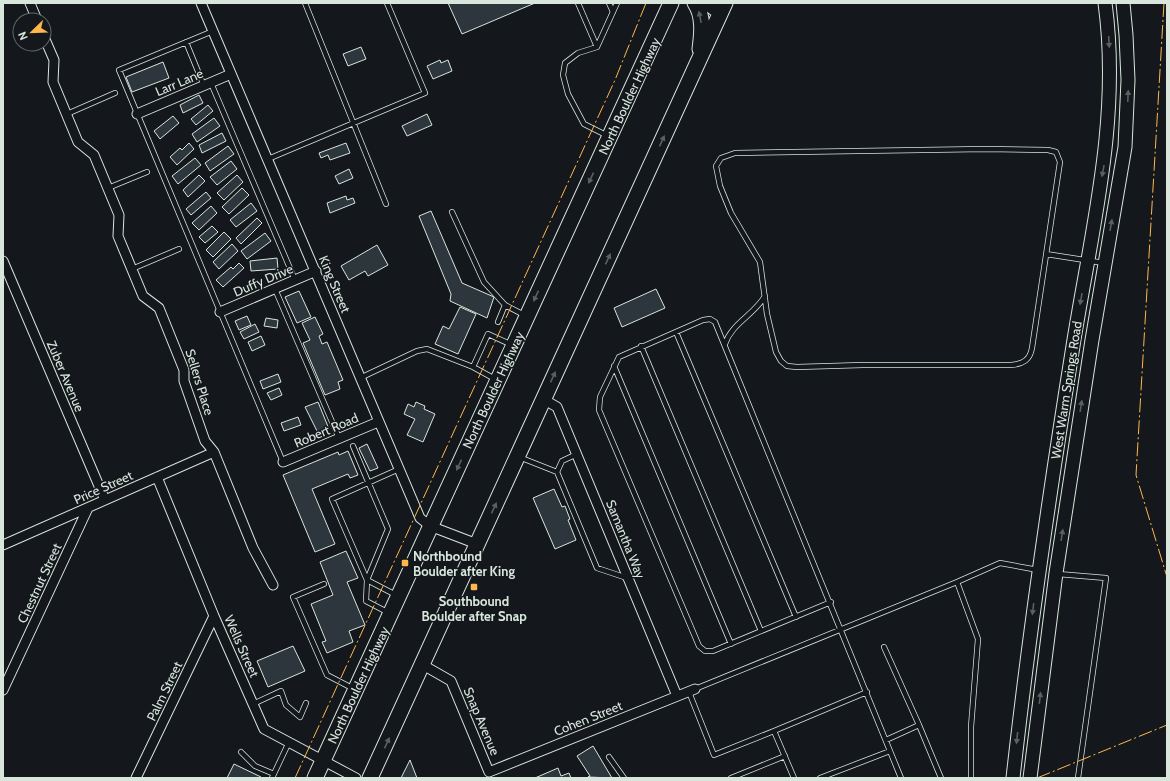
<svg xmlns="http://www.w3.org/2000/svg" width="1170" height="781" font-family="Cabin,sans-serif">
  <rect width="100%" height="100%" fill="#14181c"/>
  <!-- building -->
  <path fill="#2c363c" stroke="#d8e6dc" d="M 448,3 L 535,3 L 462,34 Z
    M 361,47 L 366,59 L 348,66 L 343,54 Z
    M 440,60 L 441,63 L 448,60 L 452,71 L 433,79 L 427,66 Z
    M 163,62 L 169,78 L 132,92 L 126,77 Z
    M 199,95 L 203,103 L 183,113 L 180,105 Z
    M 208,105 L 213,111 L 196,125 L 191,119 Z
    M 427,114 L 432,125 L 407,136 L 402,126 Z
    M 173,116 L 179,123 L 160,139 L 154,131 Z
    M 214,118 L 220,126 L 197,142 L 192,134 Z
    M 222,133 L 226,141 L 202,153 L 199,145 Z
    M 189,143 L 194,149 L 177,165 L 170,157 L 180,148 L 182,150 Z
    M 346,143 L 350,153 L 330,160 L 328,155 L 321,158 L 319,153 Z
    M 228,146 L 234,154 L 210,171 L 205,163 Z
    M 195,158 L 201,165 L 178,184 L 172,176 Z
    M 231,161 L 237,169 L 217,185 L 210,177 Z
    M 349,169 L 353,178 L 339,184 L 335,176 Z
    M 199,175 L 205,181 L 188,197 L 183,190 Z
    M 237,175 L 243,182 L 224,200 L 217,193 Z
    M 242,188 L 249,195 L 229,214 L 222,207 Z
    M 206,192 L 211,198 L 191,215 L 186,209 Z
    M 346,196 L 347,200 L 353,198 L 355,203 L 330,213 L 327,203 Z
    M 251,203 L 257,211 L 236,227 L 230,220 Z
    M 211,206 L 217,213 L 199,230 L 192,223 Z
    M 431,211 L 462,283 L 494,297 L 487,318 L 450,301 L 451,294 L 419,216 Z
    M 257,218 L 262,223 L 241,244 L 236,238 Z
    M 212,226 L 218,232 L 205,243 L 199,237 Z
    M 224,232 L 231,239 L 213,257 L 206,250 Z
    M 265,233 L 271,241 L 247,259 L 241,251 Z
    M 232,244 L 238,251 L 219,269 L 213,262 Z
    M 377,245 L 388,265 L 368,276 L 365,271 L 349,280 L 341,266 Z
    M 277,258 L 278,269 L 251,271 L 250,261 Z
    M 239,263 L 244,268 L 223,287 L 216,280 L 231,267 L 233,269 Z
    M 656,289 L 665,308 L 622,327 L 614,308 Z
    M 299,291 L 311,317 L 297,323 L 285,297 Z
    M 460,307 L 476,314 L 458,354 L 435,344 L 443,326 L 449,329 Z
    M 247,316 L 251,325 L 239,330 L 235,321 Z
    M 315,317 L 323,334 L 319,336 L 322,344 L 327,342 L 343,380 L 338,382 L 340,389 L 325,395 L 303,343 L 310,340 L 302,323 Z
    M 266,318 L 278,320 L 277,328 L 264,326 Z
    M 255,324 L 259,332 L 244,339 L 240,332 Z
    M 261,336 L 265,345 L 252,351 L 248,342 Z
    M 278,374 L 281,382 L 263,389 L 260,381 Z
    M 279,388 L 282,395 L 271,400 L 267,393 Z
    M 318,402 L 329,429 L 318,433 L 305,407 Z
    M 416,402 L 425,406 L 424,409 L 435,414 L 423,442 L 407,435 L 415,419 L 404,414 L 408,404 L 414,407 Z
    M 298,417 L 301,425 L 284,431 L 281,423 Z
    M 367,444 L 378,468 L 370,471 L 359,448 Z
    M 348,451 L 358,475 L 350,478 L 348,474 L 312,489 L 335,544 L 315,552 L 283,475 L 338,452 L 339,455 Z
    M 554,489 L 562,507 L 565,506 L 570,519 L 568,520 L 576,540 L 555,549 L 533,498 Z
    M 346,551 L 358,578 L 347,582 L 365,625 L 349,631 L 353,642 L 327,653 L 322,642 L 326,641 L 311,604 L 333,595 L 320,562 Z
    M 293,646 L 305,671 L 268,687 L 257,661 Z
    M 593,746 L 612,778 L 588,777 L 590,776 L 577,756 Z
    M 410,760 L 417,778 L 401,778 Z
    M 234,764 L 261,777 L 260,778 L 227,778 Z
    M 558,768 L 561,776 L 569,773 L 571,778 L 535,778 Z"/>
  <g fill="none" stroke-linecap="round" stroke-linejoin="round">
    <!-- service casing -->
    <g stroke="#d8e6dc" stroke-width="6">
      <path id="service" d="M 305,3 L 386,204
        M 578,3 L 597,47 L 617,3
        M 609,3 L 613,12
        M 213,31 L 119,70 L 283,462
        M 186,42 L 204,86
        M 597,47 L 578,53 L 565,63 L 563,75 L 568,94 L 584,124 L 608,136
        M 211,83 L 295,280
        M 67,114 L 115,93
        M 985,149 L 1048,150 L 1056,152 L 1060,162 L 1032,348 C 1030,360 1023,364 1011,365 L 863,365 L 797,367 L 787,366 L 781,361 L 776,352 L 767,314 L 760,262 L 731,213 L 720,186 L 716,166 L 721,158 L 735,153 Z
        M 268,159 L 425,93 L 387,3
        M 108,188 L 147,172
        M 452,212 L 484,282 L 505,305
        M 1046,254 L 1104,263
        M 132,269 L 179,249
        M 275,289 L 339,438
        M 498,322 L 505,305 L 526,316
        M 676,332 L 796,617
        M 725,344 C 732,323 754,315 765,296
        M 641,346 L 761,631
        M 614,366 L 731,644
        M 360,378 L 417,351 L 427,349 L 473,367
        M 495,379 L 473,367 L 488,334 L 512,345
        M 353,446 L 388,529 L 367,580 L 366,601 L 389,613
        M 519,457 L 557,472 L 597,568 L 627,578
        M 557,472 L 562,461 L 577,454
        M 1058,574 L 1106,578 L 1078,778
        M 324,584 L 293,597 L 327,675 L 354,689
        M 396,595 L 367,580 L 332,499 L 399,469
        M 831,602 L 713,651 L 705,651 L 699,646 L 599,410 L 600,397 L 619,357 L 703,320 L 710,319 L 715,322 L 901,778
        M 884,647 L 919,725 L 886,740
        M 695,689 L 957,582
        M 689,692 L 714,755 L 774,731
        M 253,704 L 281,691 L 286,705 L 300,717 L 306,703
        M 919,725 L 941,778
        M 241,752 L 255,766 L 274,774
        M 609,757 L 624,778
        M 272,778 L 289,742
        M 731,778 L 785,756
        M 794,778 L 774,731 L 867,692
        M 820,778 L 890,751
        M 971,778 L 971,727 L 978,639 L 957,582 L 1000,563 L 1038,570"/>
    </g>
    <!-- minor casing -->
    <g stroke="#d8e6dc" stroke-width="11">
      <path id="minor" d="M 30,3 L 37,20
        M 201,3 L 420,518 L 430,526 L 477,544
        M 44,37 L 54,60 L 53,82 L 78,142 L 94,155 L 119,215 L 118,236 L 143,296 L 159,308 L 184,370 L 184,381 L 205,441 L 214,452 L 253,548 L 273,585
        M 137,114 L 231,74
        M 3,261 L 105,500
        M 220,312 L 316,271
        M 543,399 L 557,407 L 677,696
        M 283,462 L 378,422
        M 157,477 L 214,616 L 264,729 L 356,778
        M 3,545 L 214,452
        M 423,665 L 451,681 L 489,772 L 695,689
        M 3,690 L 88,508
        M 136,778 L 214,616"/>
    </g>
    <!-- secondary casing -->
    <g stroke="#d8e6dc" stroke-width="15">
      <path id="secondary" d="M 1013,778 C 1029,633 1050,490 1073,346 C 1091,232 1121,119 1105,3
        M 1030,778 L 1056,573 L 1092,340 L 1125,147 L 1128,80 L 1126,35 L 1123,3"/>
    </g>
    <!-- primary casing -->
    <g stroke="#d8e6dc" stroke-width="17">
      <path id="primary" d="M 695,3 C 704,16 702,34 700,49
        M 708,3 L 720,12
        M 315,778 L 671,3
        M 370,778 L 725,3"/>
    </g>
    <!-- service -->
    <use href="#service" stroke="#14181c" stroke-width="4.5"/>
    <!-- minor -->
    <use href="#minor" stroke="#14181c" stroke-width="9"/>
    <!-- secondary -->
    <use href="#secondary" stroke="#14181c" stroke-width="13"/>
    <!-- primary -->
    <use href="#primary" stroke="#14181c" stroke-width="15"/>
    <!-- power -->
    <path stroke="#ffb74d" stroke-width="1" stroke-dasharray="14 3 2 3" stroke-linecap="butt" d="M 1164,3 L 1136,475 L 1167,577
      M 295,778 L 615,80 L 646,3
      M 1037,778 L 1167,725"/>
  </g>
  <!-- one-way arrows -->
  <defs><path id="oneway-solid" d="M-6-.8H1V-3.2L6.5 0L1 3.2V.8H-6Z"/></defs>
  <g fill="#59605f">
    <use href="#oneway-solid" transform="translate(700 17) rotate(-101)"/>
    <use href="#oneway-solid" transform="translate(1109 42) rotate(87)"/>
    <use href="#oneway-solid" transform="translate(1128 96) rotate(-88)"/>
    <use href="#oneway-solid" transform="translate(662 141) rotate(-65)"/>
    <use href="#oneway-solid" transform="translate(1103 171) rotate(100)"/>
    <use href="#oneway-solid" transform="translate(591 178) rotate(115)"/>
    <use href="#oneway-solid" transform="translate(1111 225) rotate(-80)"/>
    <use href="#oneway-solid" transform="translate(608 259) rotate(-65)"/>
    <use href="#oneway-solid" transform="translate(536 296) rotate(115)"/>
    <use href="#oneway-solid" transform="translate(1081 299) rotate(100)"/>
    <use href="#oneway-solid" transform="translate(553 377) rotate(-65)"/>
    <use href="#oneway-solid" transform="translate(1081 406) rotate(-81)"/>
    <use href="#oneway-solid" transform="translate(459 465) rotate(115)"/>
    <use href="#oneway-solid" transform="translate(494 508) rotate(-65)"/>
    <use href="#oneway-solid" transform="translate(1062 535) rotate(-81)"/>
    <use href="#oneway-solid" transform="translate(1033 609) rotate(97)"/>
    <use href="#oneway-solid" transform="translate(1040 698) rotate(-83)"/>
    <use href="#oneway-solid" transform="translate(1017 738) rotate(96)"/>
    <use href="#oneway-solid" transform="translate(387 743) rotate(-65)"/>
  </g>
  <!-- markers -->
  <g fill="#ffb74d" stroke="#14181c" stroke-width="1.5">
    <rect x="401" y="559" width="8" height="8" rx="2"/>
    <rect x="470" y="583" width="8" height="8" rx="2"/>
  </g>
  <g text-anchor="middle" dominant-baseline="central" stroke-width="3" stroke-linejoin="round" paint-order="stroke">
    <!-- street labels -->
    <g font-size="13" fill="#d8e6dc" stroke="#14181c">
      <text transform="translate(179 82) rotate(-23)">Larr Lane</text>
      <text transform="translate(629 96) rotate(-65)">North Boulder Highway</text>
      <text transform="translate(263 280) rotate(-23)">Duffy Drive</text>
      <text transform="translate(335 284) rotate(67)">King Street</text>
      <text transform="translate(66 376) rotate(67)">Zuber Avenue</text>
      <text transform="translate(200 382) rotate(73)">Sellers Place</text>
      <text transform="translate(493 390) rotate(-65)">North Boulder Highway</text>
      <text transform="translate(1066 390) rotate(-81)">West Warm Springs Road</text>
      <text transform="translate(326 430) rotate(-23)">Robert Road</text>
      <text transform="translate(103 487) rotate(-24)">Price Street</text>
      <text transform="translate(626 539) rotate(68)">Samantha Way</text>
      <text transform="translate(39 583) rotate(-65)">Chestnut Street</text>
      <text transform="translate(242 646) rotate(66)">Wells Street</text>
      <text transform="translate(358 685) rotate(-65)">North Boulder Highway</text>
      <text transform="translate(164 691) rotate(-64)">Palm Street</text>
      <text transform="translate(588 718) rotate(-22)">Cohen Street</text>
      <text transform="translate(482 721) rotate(67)">Snap Avenue</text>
    </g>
    <!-- poi labels -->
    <g font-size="13" font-weight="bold" fill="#d8e6dc" stroke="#14181c" text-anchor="start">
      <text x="413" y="556">Northbound<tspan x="413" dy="15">Boulder after King</tspan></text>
      <text x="474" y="601" text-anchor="middle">Southbound<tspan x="474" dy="15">Boulder after Snap</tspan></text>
    </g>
  </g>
  <!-- border -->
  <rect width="1170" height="781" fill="none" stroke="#d8e6dc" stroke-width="8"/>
  <!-- north arrow -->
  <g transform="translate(32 32) rotate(247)"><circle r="19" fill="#14181c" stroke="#626a69"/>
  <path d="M0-3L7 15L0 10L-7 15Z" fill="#ffb74d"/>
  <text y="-6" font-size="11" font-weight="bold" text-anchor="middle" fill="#d8e6dc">N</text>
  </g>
</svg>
